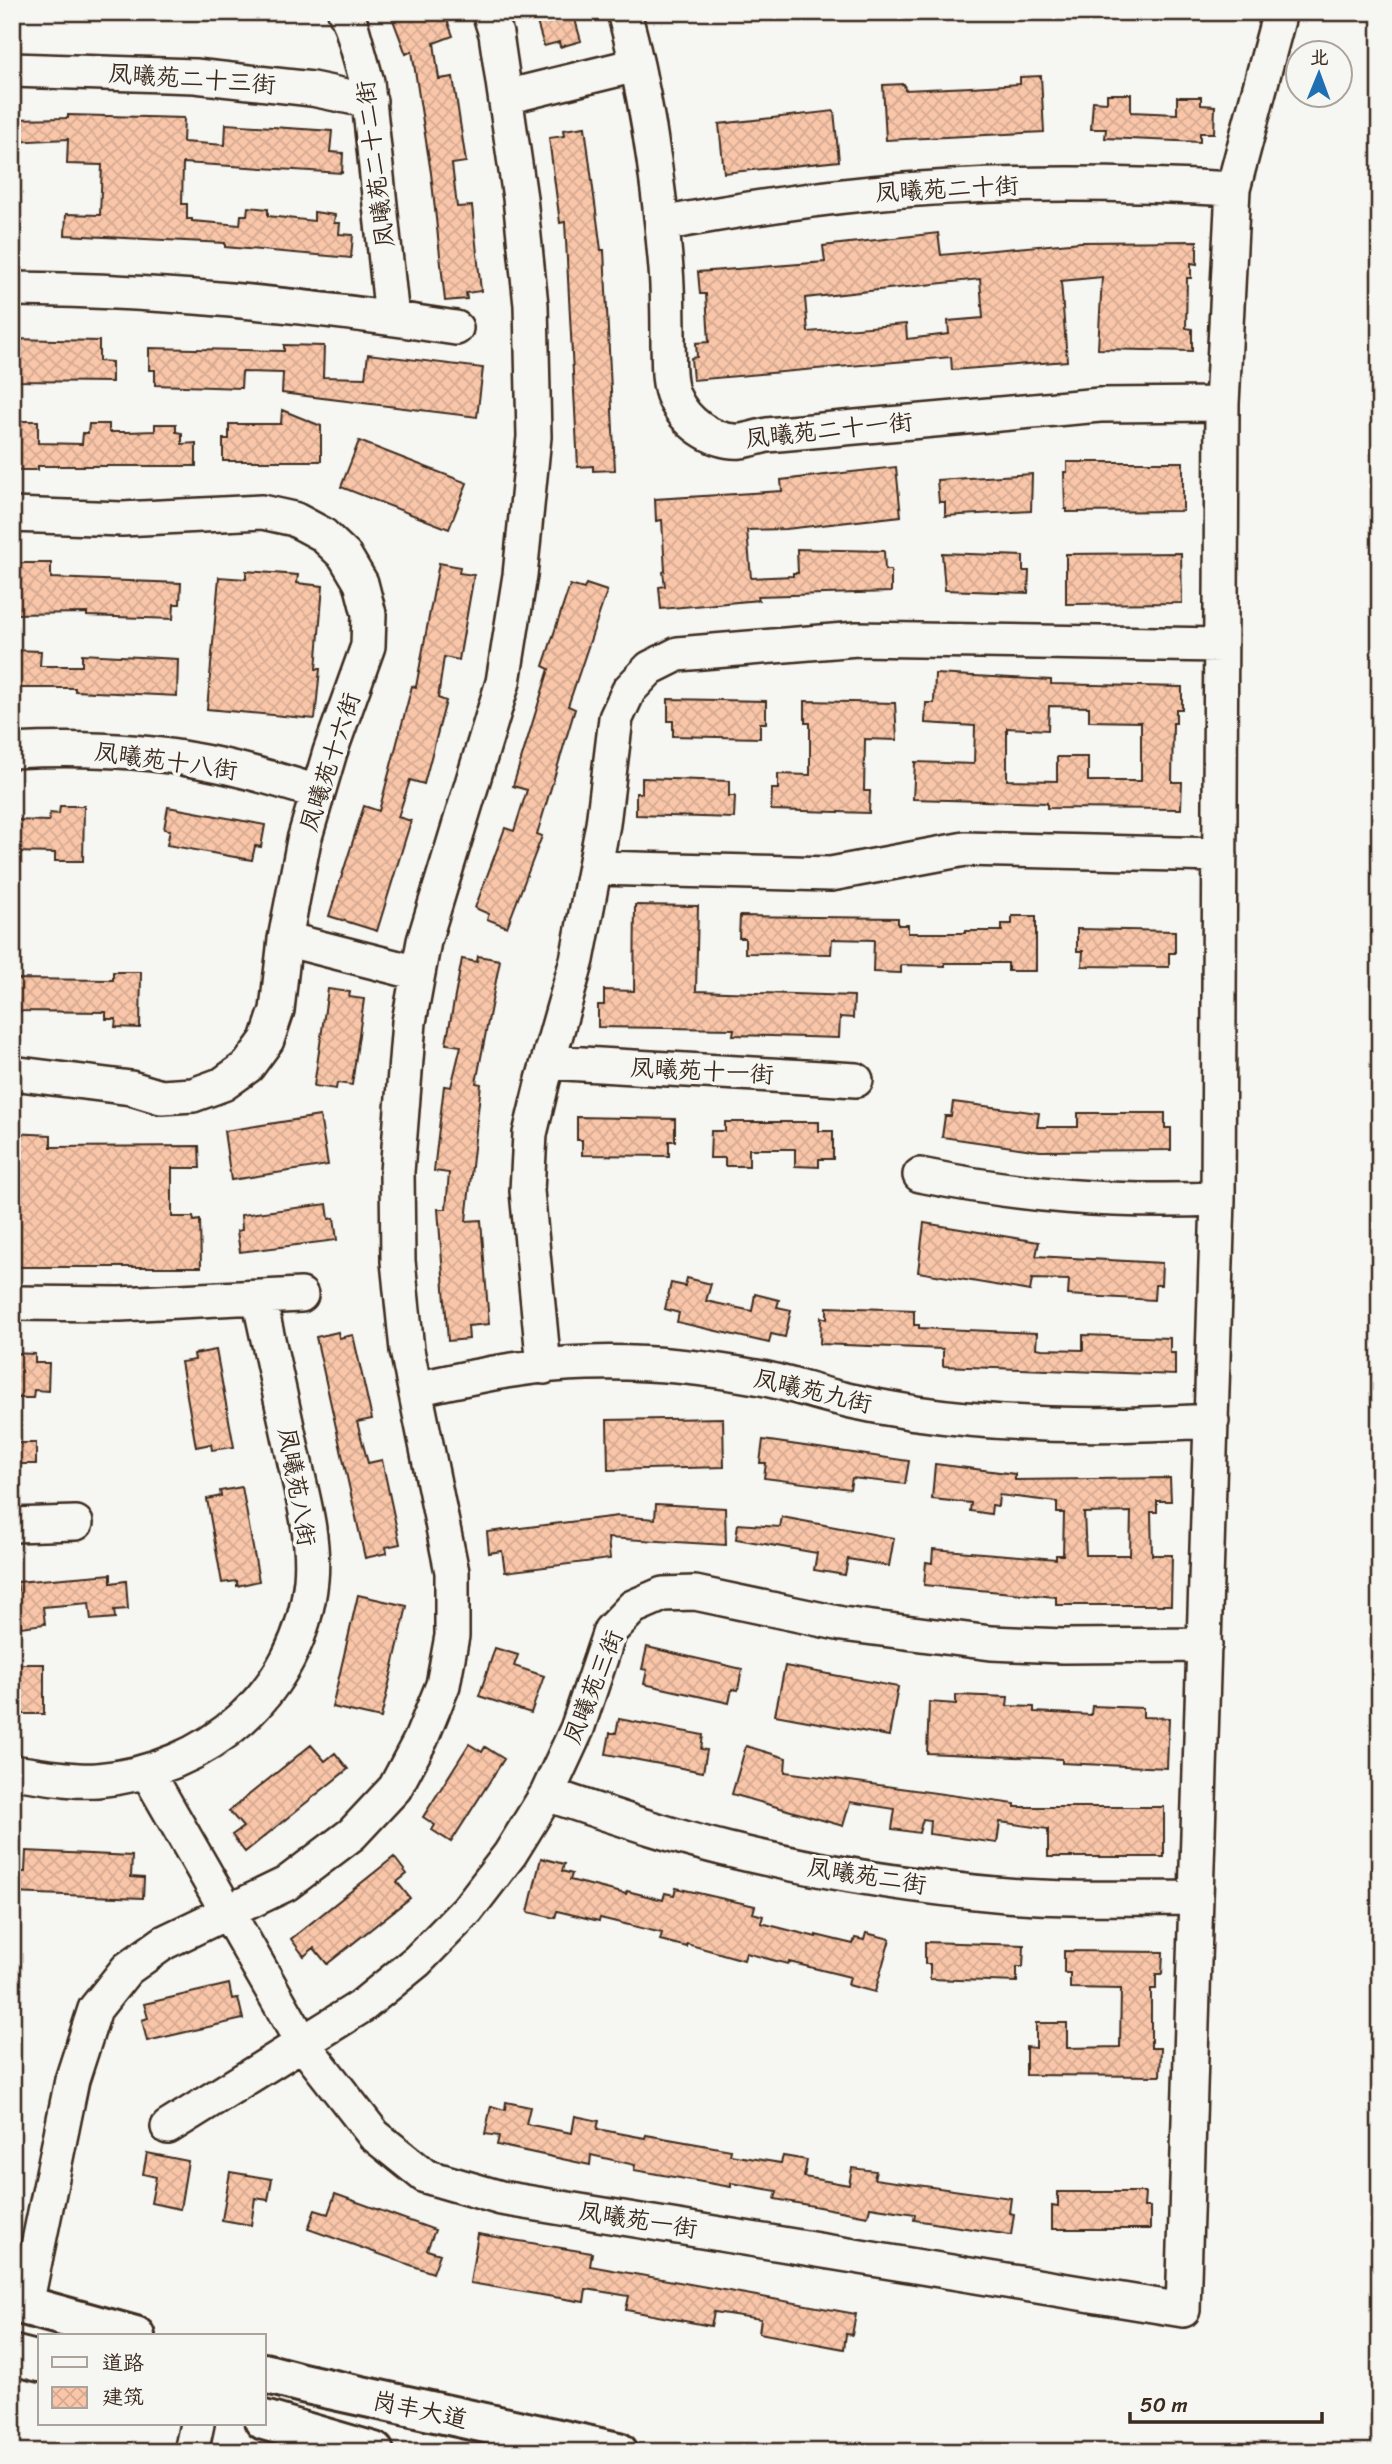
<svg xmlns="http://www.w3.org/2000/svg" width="1392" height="2464" font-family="Sriracha,'LXGW WenKai TC',sans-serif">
  <defs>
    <pattern id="building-cross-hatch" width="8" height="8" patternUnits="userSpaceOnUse" patternTransform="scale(1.75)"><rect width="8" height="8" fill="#f9c6a9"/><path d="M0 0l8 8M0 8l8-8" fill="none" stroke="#d6aa91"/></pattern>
  </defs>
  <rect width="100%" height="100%" fill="#f6f6f2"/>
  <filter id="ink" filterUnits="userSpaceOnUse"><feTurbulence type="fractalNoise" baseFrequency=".0143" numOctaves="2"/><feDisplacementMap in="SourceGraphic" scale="14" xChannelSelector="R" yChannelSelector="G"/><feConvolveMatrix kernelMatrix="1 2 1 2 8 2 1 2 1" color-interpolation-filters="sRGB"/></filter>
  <g filter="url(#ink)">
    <!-- building -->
    <path fill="url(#building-cross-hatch)" stroke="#3b2a1e" stroke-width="2" fill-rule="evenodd" d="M 390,12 L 444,12 L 453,36 L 434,43 L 439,79 L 453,77 L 458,109 L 466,162 L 452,164 L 457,207 L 472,206 L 481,291 L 466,293 L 467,299 L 445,301 L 431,173 L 412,51 L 406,54 Z
      M 534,12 L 573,12 L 581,41 L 560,47 L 559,42 L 544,46 Z
      M 1041,76 L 1044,132 L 886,140 L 883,85 L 904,84 L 905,90 L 971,87 L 1020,84 L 1020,77 Z
      M 1107,94 L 1131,94 L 1131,112 L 1177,114 L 1177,97 L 1201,97 L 1201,105 L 1215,106 L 1214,133 L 1200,133 L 1200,142 L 1105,138 L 1106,129 L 1091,129 L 1093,101 L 1107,102 Z
      M 834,111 L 839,161 L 724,173 L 719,124 Z
      M 68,115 L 184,118 L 183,142 L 225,145 L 226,124 L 332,131 L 330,152 L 343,153 L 342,173 L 183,163 L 182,204 L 187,204 L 187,219 L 192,219 L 192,221 L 240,225 L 241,215 L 247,215 L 248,207 L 268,209 L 268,216 L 314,221 L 314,212 L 335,215 L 334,223 L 340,223 L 339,234 L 353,235 L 351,258 L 225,247 L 225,243 L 65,235 L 66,214 L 100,215 L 102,165 L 67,164 L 68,139 L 12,142 L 12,119 L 68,118 Z
      M 585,127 L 601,250 L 604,250 L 615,470 L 593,471 L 593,466 L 578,467 L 565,222 L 560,223 L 549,138 L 564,136 L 563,130 Z
      M 938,233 L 941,255 L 1081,242 L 1197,241 L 1197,264 L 1191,263 L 1191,278 L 1187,278 L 1186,328 L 1192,329 L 1192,351 L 1098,349 L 1102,277 L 1061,281 L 1067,361 L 952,370 L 951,357 L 693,380 L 691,358 L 697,357 L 696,343 L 709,342 L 706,294 L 700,294 L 698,272 L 825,262 L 823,246 ZM 980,279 L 983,318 L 948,321 L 949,334 L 907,339 L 906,324 L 808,332 L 805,298 Z
      M 12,339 L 99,341 L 99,361 L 112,362 L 112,382 L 12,381 Z
      M 284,345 L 324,346 L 323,377 L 365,378 L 368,354 L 483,368 L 477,417 L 282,393 L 283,373 L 242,372 L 241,388 L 155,385 L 155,370 L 149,370 L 149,348 L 284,351 Z
      M 282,410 L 321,426 L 321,461 L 223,461 L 223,439 L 229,439 L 229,424 L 281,424 Z
      M 12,421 L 38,421 L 38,443 L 82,444 L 83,433 L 88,433 L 89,424 L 109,424 L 109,432 L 128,432 L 155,431 L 155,424 L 176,424 L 176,432 L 182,433 L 182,444 L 196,443 L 196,466 L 38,466 L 38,470 L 12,470 Z
      M 359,441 L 467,483 L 449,529 L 341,487 Z
      M 1067,462 L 1183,462 L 1183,511 L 1067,512 L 1067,509 L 1065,509 L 1064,472 L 1067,472 Z
      M 896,467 L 901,516 L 786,529 L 747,530 L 751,578 L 793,576 L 793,573 L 798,573 L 797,549 L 884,551 L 885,570 L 891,570 L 891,592 L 758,596 L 759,600 L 661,609 L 659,587 L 665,586 L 663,572 L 665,571 L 662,520 L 656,521 L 655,499 L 782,491 L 781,480 Z
      M 1032,474 L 1031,511 L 945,516 L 945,502 L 939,502 L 937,480 Z
      M 942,553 L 1023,556 L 1023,571 L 1029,571 L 1028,593 L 945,590 Z
      M 1181,553 L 1182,603 L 1066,604 L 1066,554 Z
      M 12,563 L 51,563 L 51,578 L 181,583 L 180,604 L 174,604 L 173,619 L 87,616 L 87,613 L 12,614 Z
      M 439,563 L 460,567 L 459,573 L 474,575 L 459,660 L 444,657 L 438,698 L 446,701 L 424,784 L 410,780 L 398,817 L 411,821 L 377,931 L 329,916 L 364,806 L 379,811 L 412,686 L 416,687 Z
      M 246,571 L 298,575 L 297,583 L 323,586 L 316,669 L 320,669 L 315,719 L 207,709 L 219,577 L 246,579 Z
      M 586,584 L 607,591 L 568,706 L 575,709 L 537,834 L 542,836 L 507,927 L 487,919 L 489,914 L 475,908 L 505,828 L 514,831 L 527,790 L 513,786 L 549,669 L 543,666 L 570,585 L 584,589 Z
      M 12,650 L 41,651 L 40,666 L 82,666 L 82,654 L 178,659 L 177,696 L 75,691 L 75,688 L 12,688 Z
      M 935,674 L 1051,680 L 1051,684 L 1182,687 L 1182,709 L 1176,709 L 1176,723 L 1173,723 L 1172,782 L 1182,782 L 1181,809 L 1047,808 L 1047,803 L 913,799 L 915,762 L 974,764 L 975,726 L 925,723 L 926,703 L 934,703 ZM 1049,706 L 1089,707 L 1089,721 L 1141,722 L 1141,781 L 1088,781 L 1088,757 L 1057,757 L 1057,781 L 1007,780 L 1007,728 L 1048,730 Z
      M 668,699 L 766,701 L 766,723 L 760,723 L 760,738 L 673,736 L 673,721 L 668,721 Z
      M 805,701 L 895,703 L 897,740 L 865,739 L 864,791 L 870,791 L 869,813 L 771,810 L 772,789 L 778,789 L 778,774 L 810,775 L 810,723 L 805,723 Z
      M 642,778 L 729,781 L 729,796 L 735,796 L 734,818 L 636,815 L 636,793 L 642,793 Z
      M 60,806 L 84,806 L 83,861 L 55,861 L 55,853 L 12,852 L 12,820 L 49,821 L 50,813 L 59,814 Z
      M 168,807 L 265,825 L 261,847 L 255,846 L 252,860 L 167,845 L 170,830 L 164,829 Z
      M 635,905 L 698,906 L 696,991 L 854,996 L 853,1018 L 840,1017 L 839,1038 L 733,1035 L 734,1029 L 598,1027 L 598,1005 L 604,1005 L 604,990 L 634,991 Z
      M 740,916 L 898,918 L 898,925 L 908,925 L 908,933 L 965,933 L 965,931 L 1002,931 L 1002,924 L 1012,924 L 1012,916 L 1036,916 L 1036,971 L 1008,971 L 1008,963 L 945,963 L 945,966 L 901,965 L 901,973 L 873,972 L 874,940 L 832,939 L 831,954 L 745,953 L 745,938 L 739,938 Z
      M 1077,929 L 1175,931 L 1175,953 L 1169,953 L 1169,967 L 1082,966 L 1083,951 L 1077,951 Z
      M 478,956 L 500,960 L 476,1083 L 481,1084 L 466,1221 L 481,1220 L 489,1324 L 468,1326 L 469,1339 L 448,1341 L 438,1209 L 446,1209 L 449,1173 L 434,1171 L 444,1086 L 451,1087 L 461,1046 L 446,1044 L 462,959 L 477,962 Z
      M 113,972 L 141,972 L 140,1028 L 115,1027 L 116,1019 L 106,1019 L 106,1012 L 12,1011 L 12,979 L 113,980 Z
      M 328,989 L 350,992 L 349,997 L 364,999 L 352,1085 L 337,1083 L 336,1089 L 314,1086 Z
      M 953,1102 L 1039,1113 L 1037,1127 L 1078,1127 L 1078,1113 L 1165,1113 L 1165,1128 L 1171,1128 L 1171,1150 L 1040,1151 L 942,1137 L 945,1116 L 951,1116 Z
      M 320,1116 L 328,1165 L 231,1180 L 224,1131 Z
      M 577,1117 L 675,1119 L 675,1141 L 669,1141 L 669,1156 L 582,1155 L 582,1140 L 577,1140 Z
      M 725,1122 L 819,1122 L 819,1131 L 833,1131 L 833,1159 L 819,1159 L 819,1167 L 795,1166 L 795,1149 L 749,1149 L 749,1166 L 725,1166 L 725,1158 L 710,1158 L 711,1131 L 725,1131 Z
      M 12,1133 L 51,1135 L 51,1147 L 199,1146 L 200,1168 L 172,1168 L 172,1217 L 193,1217 L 194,1221 L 200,1220 L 201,1267 L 12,1267 L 15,1174 L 12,1174 Z
      M 327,1204 L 329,1219 L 334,1218 L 337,1240 L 240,1252 L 237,1231 L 242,1230 L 241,1215 Z
      M 924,1223 L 1039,1242 L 1036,1256 L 1162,1263 L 1161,1285 L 1155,1285 L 1154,1300 L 1068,1295 L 1069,1280 L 1032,1279 L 1030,1291 L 918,1272 Z
      M 687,1278 L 711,1284 L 706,1301 L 752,1311 L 755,1294 L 779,1300 L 777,1307 L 791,1310 L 785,1337 L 771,1334 L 769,1343 L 677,1322 L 679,1313 L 665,1309 L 671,1283 L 685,1286 Z
      M 827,1307 L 914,1310 L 914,1325 L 919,1325 L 919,1328 L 1037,1333 L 1036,1348 L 1042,1349 L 1083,1350 L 1083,1335 L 1170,1338 L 1170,1353 L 1175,1353 L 1175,1375 L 943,1366 L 943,1349 L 820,1344 L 821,1317 L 827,1319 Z
      M 338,1332 L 339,1338 L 353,1335 L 372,1419 L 357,1422 L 368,1463 L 382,1460 L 400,1544 L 386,1547 L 387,1553 L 365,1558 L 316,1337 Z
      M 216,1350 L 234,1447 L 212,1450 L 211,1444 L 196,1447 L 181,1362 L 195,1360 L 194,1354 Z
      M 12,1353 L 35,1354 L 35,1363 L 49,1363 L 48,1391 L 34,1390 L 33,1398 L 12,1398 Z
      M 723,1418 L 724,1467 L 608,1470 L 607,1420 Z
      M 763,1440 L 909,1461 L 905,1484 L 852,1478 L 850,1489 L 764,1478 L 766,1463 L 760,1463 Z
      M 12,1443 L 36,1443 L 36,1464 L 12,1464 Z
      M 935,1464 L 1015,1474 L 1015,1480 L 1170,1478 L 1171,1501 L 1157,1501 L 1157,1512 L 1151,1512 L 1152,1555 L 1172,1555 L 1171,1605 L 1056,1605 L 1056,1597 L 924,1585 L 926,1562 L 932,1563 L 933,1549 L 1056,1559 L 1056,1555 L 1063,1555 L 1064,1513 L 1057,1513 L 1057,1502 L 999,1495 L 998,1506 L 992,1505 L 991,1514 L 970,1511 L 971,1503 L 932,1499 ZM 1131,1512 L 1130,1555 L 1086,1555 L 1084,1513 Z
      M 242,1487 L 259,1581 L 237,1586 L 237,1581 L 222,1583 L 207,1499 L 221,1496 L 220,1491 Z
      M 656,1504 L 725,1508 L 726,1545 L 608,1538 L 610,1559 L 505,1572 L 502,1551 L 489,1553 L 487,1532 L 618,1516 L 655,1519 Z
      M 782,1517 L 894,1538 L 889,1566 L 848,1559 L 845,1575 L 814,1570 L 817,1553 L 736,1539 L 738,1524 L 780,1527 Z
      M 111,1574 L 111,1583 L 126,1581 L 128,1609 L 114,1610 L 115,1618 L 91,1620 L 89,1603 L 43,1607 L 45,1624 L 21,1627 L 20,1619 L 12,1619 L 12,1592 L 18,1591 L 17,1582 Z
      M 358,1595 L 407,1606 L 381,1718 L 332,1707 Z
      M 647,1647 L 742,1669 L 738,1690 L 732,1689 L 729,1703 L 644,1684 L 647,1670 L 642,1669 Z
      M 495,1648 L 518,1655 L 514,1666 L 544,1676 L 531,1713 L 479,1696 Z
      M 12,1664 L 44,1664 L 44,1714 L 12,1714 Z
      M 785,1666 L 898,1687 L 889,1736 L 775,1715 Z
      M 956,1695 L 1008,1697 L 1007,1706 L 1034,1707 L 1034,1712 L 1091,1715 L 1092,1706 L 1143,1708 L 1143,1717 L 1169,1718 L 1167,1768 L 1062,1763 L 1062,1759 L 927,1753 L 929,1702 L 956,1704 Z
      M 619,1719 L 703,1735 L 701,1749 L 707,1750 L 703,1772 L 606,1754 L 610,1733 L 616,1733 Z
      M 469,1744 L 482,1752 L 485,1747 L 504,1759 L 451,1842 L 432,1830 L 435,1825 L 423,1817 Z
      M 311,1745 L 325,1761 L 335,1753 L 348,1769 L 245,1852 L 232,1835 L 243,1827 L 229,1811 Z
      M 746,1746 L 786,1758 L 785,1772 L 1015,1804 L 1015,1807 L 1164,1807 L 1164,1857 L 1048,1857 L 1048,1829 L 1000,1822 L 997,1843 L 929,1834 L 930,1820 L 923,1819 L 919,1833 L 892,1829 L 895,1809 L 850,1802 L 843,1826 L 732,1794 Z
      M 26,1851 L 132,1856 L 131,1877 L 144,1878 L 143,1898 L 12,1893 L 12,1872 L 25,1872 Z
      M 394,1857 L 407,1874 L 397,1882 L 410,1898 L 327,1964 L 314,1948 L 304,1956 L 291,1939 Z
      M 541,1858 L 564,1864 L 562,1871 L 572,1874 L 570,1880 L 626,1894 L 627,1891 L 663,1900 L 665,1893 L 674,1895 L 676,1888 L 755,1906 L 753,1913 L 763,1916 L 761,1923 L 816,1937 L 816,1935 L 853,1944 L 855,1938 L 864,1940 L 866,1933 L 890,1939 L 875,1992 L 848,1985 L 850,1977 L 789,1962 L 788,1964 L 746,1953 L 744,1960 L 687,1944 L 687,1947 L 660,1940 L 662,1933 L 600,1918 L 599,1921 L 557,1911 L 555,1918 L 528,1912 Z
      M 925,1942 L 1024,1945 L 1023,1967 L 1017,1967 L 1017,1982 L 930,1979 L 930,1964 L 925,1964 Z
      M 1064,1951 L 1163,1952 L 1162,1974 L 1156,1974 L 1156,1989 L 1151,1989 L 1151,2048 L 1161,2048 L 1160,2076 L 1026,2075 L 1026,2047 L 1036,2048 L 1036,2023 L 1067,2023 L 1067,2048 L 1120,2047 L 1121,1989 L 1070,1988 L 1070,1973 L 1064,1973 Z
      M 229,1984 L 232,1999 L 238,1998 L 243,2019 L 147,2041 L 142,2020 L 148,2018 L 144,2004 Z
      M 506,2102 L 530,2107 L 526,2124 L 572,2133 L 575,2116 L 599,2121 L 597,2129 L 645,2138 L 646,2135 L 731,2150 L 730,2155 L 781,2163 L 783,2156 L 807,2160 L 804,2177 L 849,2185 L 852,2168 L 876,2171 L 874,2179 L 1011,2198 L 1009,2213 L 1014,2214 L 1011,2235 L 914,2220 L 915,2214 L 870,2207 L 868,2216 L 775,2199 L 777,2191 L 731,2183 L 731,2187 L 634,2170 L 635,2165 L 591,2155 L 590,2165 L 497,2145 L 499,2136 L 485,2134 L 491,2106 L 505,2110 Z
      M 147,2153 L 188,2161 L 180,2209 L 151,2203 L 156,2177 L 143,2174 Z
      M 230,2172 L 272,2179 L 268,2200 L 255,2198 L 251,2225 L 222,2220 Z
      M 1058,2192 L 1145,2192 L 1144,2207 L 1150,2207 L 1150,2229 L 1052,2229 L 1052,2206 L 1058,2207 Z
      M 335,2194 L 435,2230 L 427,2250 L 440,2254 L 433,2273 L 308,2229 L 315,2210 L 328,2214 Z
      M 478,2234 L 592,2253 L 590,2266 L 856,2314 L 852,2335 L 846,2334 L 844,2349 L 759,2333 L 761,2319 L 714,2312 L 711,2326 L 626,2310 L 629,2296 L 586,2289 L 584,2302 L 470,2283 Z"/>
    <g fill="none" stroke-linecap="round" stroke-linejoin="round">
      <!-- minor casing -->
      <g stroke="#3b2a1e" stroke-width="38">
        <path id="minor" d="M 345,12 L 351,25 L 367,82 L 392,318
          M 624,12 C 647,96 659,183 666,269 C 668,294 668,319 668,344 C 669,360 667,382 674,397 C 685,422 712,443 741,441 C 749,440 758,437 767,435 L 1100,405 L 1222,404
          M 12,70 L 195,76 L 312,89 L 370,101
          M 506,97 L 636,65
          M 662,224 C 732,211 802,200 872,193 C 993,181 1113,182 1233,189
          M 12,289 C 161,290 308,305 456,328
          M 12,515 L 122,519 L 262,512 L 294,519 L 322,534 L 345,556 L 361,583 L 369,614 L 368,646 L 330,752 L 304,840 L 285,939 L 277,1010 L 267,1040 L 248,1066 L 223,1084 L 193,1095 L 161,1097 L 131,1088 L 12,1073
          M 12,751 C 73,748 134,749 193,760 C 236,767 276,779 317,792
          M 596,868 L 831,874 L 965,849 L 1220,855
          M 285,939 L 418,973
          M 548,1062 L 856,1080
          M 920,1175 C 1024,1196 1112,1203 1218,1199
          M 12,1303 L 120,1304 L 301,1295
          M 544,1367 L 527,1191 L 530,1134 L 543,1080 L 577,960 L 603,824 L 616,718 L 629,690 L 650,668 L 678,654 L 857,639 L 1221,645
          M 415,1389 C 472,1377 529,1364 588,1363 C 644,1361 701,1367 756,1377 C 786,1382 814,1393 843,1399 C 867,1405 892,1409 916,1413 C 1014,1427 1113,1427 1212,1421
          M 12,1525 L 76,1523
          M 12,1772 C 38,1775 71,1782 97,1780 C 207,1771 300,1693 311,1580 C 315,1537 302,1495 293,1454 C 282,1402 270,1350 259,1298
          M 148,1773 L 303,2044 L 374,2135 L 425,2176 L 501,2198 L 1183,2310 L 1218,1199 L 1222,404 L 1233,189 L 1280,12
          M 547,1794 C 607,1814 667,1835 729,1850 C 820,1872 913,1887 1006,1895 C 1069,1900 1133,1898 1196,1898
          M 168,2127 L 362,2006 L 417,1961 L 467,1910 L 510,1854 L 547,1794 L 577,1729 L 610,1631 L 633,1607 L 663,1594 L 695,1593 L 842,1624 L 991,1643 L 1063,1646 L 1205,1645
          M 26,2305 L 72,2080 L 95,2009 L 127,1969 L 165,1942 L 286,1884 L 352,1834 L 395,1788 L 421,1739 L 443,1685 L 452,1636 L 452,1572 L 407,1350 L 398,1261 L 397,1172 L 409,1022 L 424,941 L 503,682 L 520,575 L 534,437 L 531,305 L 520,198 L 496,34 L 489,12
          M 191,2452 L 197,2424"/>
      </g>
      <!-- major casing -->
      <g stroke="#3b2a1e" stroke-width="44">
        <path id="major" d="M 12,2302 L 135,2336
          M 12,2355 L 40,2362
          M 264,2373 L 302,2383 L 618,2452
          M 264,2420 L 374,2452"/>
      </g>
      <!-- minor -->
      <use href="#minor" stroke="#f6f6f2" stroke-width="33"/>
      <!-- major -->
      <use href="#major" stroke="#f6f6f2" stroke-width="38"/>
    </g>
  </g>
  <g text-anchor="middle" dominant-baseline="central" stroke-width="7" stroke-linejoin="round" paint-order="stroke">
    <!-- street labels -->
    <g font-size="24" fill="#3b2a1e" stroke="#f6f6f2">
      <text transform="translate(192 79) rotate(4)">凤曦苑二十三街</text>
      <text transform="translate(375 164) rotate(-97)">凤曦苑二十二街</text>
      <text transform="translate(947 189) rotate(-3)">凤曦苑二十街</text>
      <text transform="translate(829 430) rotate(-6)">凤曦苑二十一街</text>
      <text transform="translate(166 761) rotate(8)">凤曦苑十八街</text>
      <text transform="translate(330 762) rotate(-72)">凤曦苑十六街</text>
      <text transform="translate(702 1071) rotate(3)">凤曦苑十一街</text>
      <text transform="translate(813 1391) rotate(13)">凤曦苑九街</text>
      <text transform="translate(297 1487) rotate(80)">凤曦苑八街</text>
      <text transform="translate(593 1687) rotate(-68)">凤曦苑三街</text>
      <text transform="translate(867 1876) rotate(9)">凤曦苑二街</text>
      <text transform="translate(638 2220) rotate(9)">凤曦苑一街</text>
      <text transform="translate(420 2410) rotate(12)">岗丰大道</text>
    </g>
  </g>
  <!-- margin -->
  <rect width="1392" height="2464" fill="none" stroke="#f6f6f2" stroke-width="42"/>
  <rect x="21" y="21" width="1350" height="2422" fill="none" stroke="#3b2a1e" stroke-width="2.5" filter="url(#ink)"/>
  <!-- legend -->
  <rect x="38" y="2334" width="228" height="91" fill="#f6f6f2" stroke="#aba49d" stroke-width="2"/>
  <rect x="52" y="2357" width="35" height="10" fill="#f6f6f2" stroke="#aba49d" stroke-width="2"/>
  <text x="102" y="2370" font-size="21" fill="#3b2a1e">道路</text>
  <rect x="52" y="2387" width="35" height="21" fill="url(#building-cross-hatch)" stroke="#aba49d" stroke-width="2"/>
  <text x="102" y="2404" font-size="21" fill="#3b2a1e">建筑</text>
  <!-- north arrow -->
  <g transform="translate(1319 74) rotate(1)"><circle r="33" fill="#f6f6f2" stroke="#aba49d" stroke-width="2"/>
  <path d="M0-5L12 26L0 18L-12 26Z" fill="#1f6fb2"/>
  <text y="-10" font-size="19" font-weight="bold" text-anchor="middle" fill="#3b2a1e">北</text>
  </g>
  <!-- scale -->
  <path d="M1130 2412v10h192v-10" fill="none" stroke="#3b2a1e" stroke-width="3.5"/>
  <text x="1140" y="2412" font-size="21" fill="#3b2a1e" stroke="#f6f6f2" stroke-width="5" paint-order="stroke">50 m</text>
</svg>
